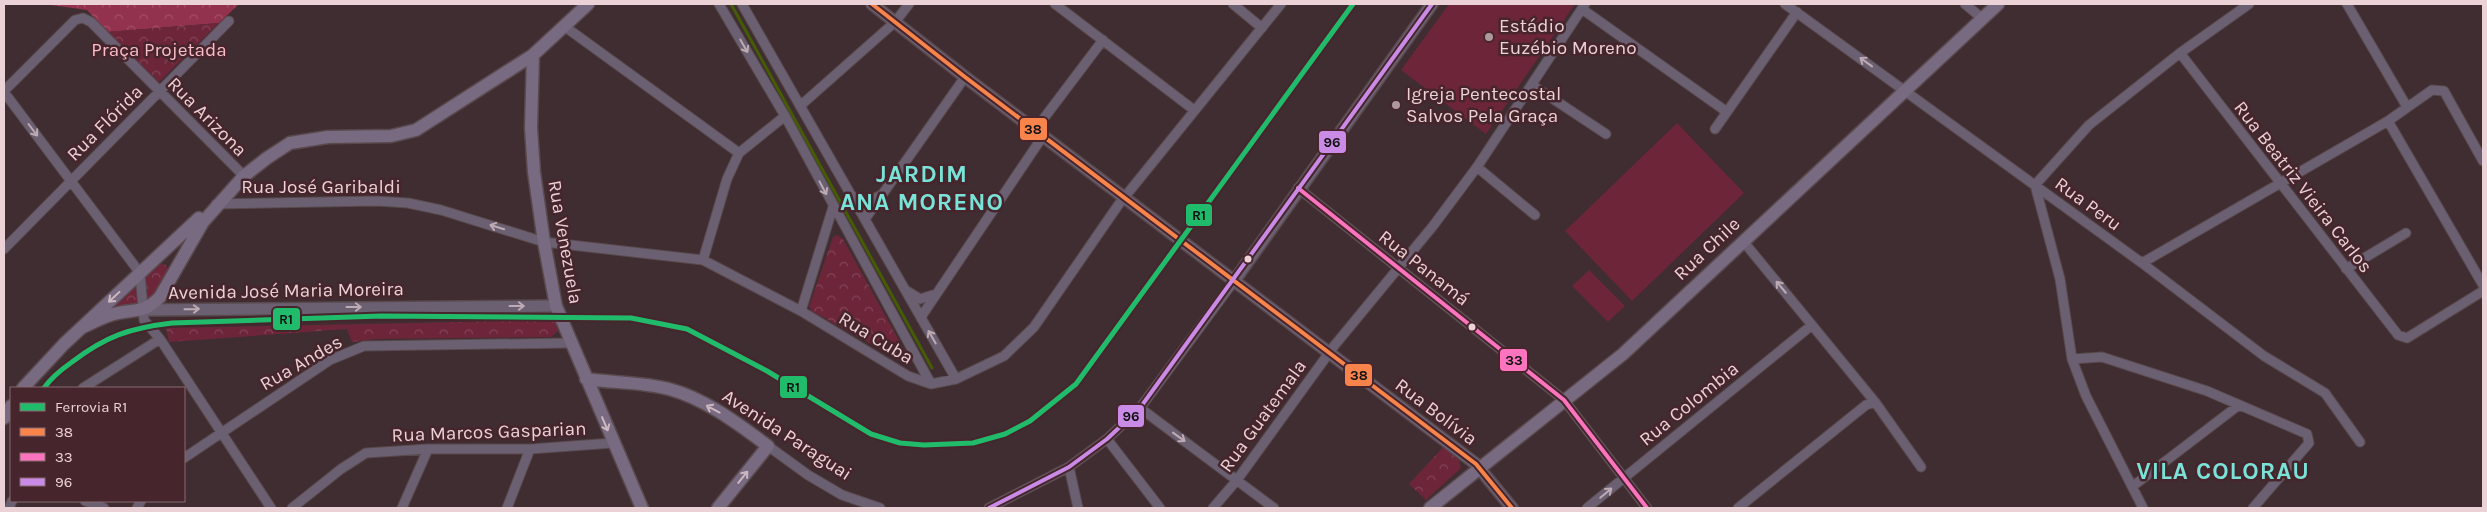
<svg xmlns="http://www.w3.org/2000/svg" width="2487" height="512" font-family="Karla,sans-serif">
  <defs>
    <pattern id="forest-crowns" width="20" height="18" patternUnits="userSpaceOnUse" patternTransform="scale(1.25)"><rect width="20" height="18" fill="#93324e"/><path d="M2 6a3 3 0 1 1 6 0M12 15a3 3 0 1 1 6 0" fill="none" stroke="#a24f67"/></pattern>
    <pattern id="park-crowns" width="20" height="18" patternUnits="userSpaceOnUse" patternTransform="scale(1.25)"><rect width="20" height="18" fill="#6d253a"/><path d="M2 6a3 3 0 1 1 6 0M12 15a3 3 0 1 1 6 0" fill="none" stroke="#824456"/></pattern>
  </defs>
  <rect width="100%" height="100%" fill="#3f2d31"/>
  <!-- forest -->
  <path fill="url(#forest-crowns)" d="M 44,4 L 239,4 L 219,23 L 107,32 L 87,10 Z"/>
  <!-- park -->
  <path fill="url(#park-crowns)" d="M 219,23 L 159,82 L 107,32 Z
    M 837,235 L 843,239 L 908,357 L 903,362 L 812,311 L 809,307 L 833,237 Z
    M 160,263 L 166,265 L 169,271 L 152,299 L 144,305 L 97,316 L 145,274 Z
    M 556,320 L 558,331 L 551,337 L 376,339 L 352,342 L 347,329 L 169,342 L 166,328 Z
    M 1444,446 L 1459,460 L 1461,468 L 1426,500 L 1409,484 Z"/>
  <!-- garden -->
  <path fill="#6d253a" d="M 1449,4 L 1575,4 L 1486,134 L 1401,70 Z
    M 1677,123 L 1744,193 L 1632,301 L 1565,231 Z
    M 1589,270 L 1625,306 L 1608,322 L 1572,286 Z"/>
  <g fill="none" stroke-linecap="round" stroke-linejoin="round">
    <!-- stream -->
    <path stroke="#445c04" stroke-width="3" d="M 731,4 L 932,368"/>
    <!-- minor casing -->
    <g stroke="#59494c" stroke-width="11">
      <path id="minor" d="M 719,4 L 785,116 L 931,384
        M 742,4 L 956,379
        M 1055,4 L 1194,110
        M 1233,4 L 1262,28
        M 1785,4 L 2142,263 L 2264,356 L 2325,393 L 2360,442
        M 1965,4 L 1983,19
        M 2347,4 L 2407,107
        M 1582,9 L 1727,112
        M 564,26 L 739,153
        M 2180,53 L 2398,335 L 2407,338 L 2483,291
        M 1532,85 L 1606,134
        M 4,91 L 75,20 L 83,18 L 91,22 L 244,176
        M 4,92 L 140,273 L 144,320 L 160,339 L 83,388
        M 800,106 L 895,22 L 909,4
        M 2388,121 L 2483,285
        M 1715,129 L 1797,12
        M 1035,130 L 1103,40
        M 1477,167 L 1535,215
        M 1298,188 L 1564,400 L 1647,508
        M 852,196 C 862,203 871,201 881,195
        M 216,204 L 377,201 L 408,203 L 441,210 L 544,242 L 703,260 L 801,311 L 908,376 L 931,384 L 956,379 L 1004,356 L 1034,327 L 1119,204 L 1281,4
        M 865,219 L 965,77
        M 1743,241 L 1875,402 L 1921,467
        M 4,249 L 229,21
        M 703,260 L 727,179 L 739,153 L 785,116
        M 2142,263 L 2388,121 L 2432,90 L 2444,91 L 2483,161
        M 2346,269 L 2406,233
        M 907,291 L 920,299 L 936,294
        M 801,311 L 833,207
        M 921,317 L 1043,136
        M 160,339 L 271,508
        M 2072,359 L 2102,357 L 2207,391 L 2307,434 L 2309,443 L 2253,508
        M 1140,408 L 1274,508
        M 1107,439 L 1160,508
        M 768,446 L 808,475 L 842,495 L 880,508
        M 184,458 L 330,360 L 364,346 L 570,343
        M 1069,467 L 1078,508
        M 2133,486 L 2239,405
        M 85,501 L 104,508
        M 9,508 L 12,501
        M 137,508 L 141,501
        M 292,508 L 341,469 L 366,453 L 428,449 L 530,449 L 613,443
        M 402,508 L 428,449
        M 507,508 L 530,449
        M 989,508 L 1069,467 L 1107,439 L 1140,408 L 1234,281
        M 1213,508 L 1237,480 L 1334,346 L 1433,226 L 1477,167 L 1585,4
        M 1587,508 L 1812,325
        M 1738,508 L 1866,405 L 1875,402
        M 2143,508 L 2086,396 L 2072,359 L 2060,279 L 2035,185 L 2089,125 L 2180,53 L 2249,4"/>
    </g>
    <!-- tertiary casing -->
    <g stroke="#59494c" stroke-width="14">
      <path id="tertiary" d="M 872,4 L 965,77 L 1476,464 L 1512,508
        M 1234,281 L 1432,4
        M 143,310 L 556,306"/>
    </g>
    <!-- secondary casing -->
    <g stroke="#59494c" stroke-width="15">
      <path id="secondary" d="M 533,55 L 531,128 L 534,172 L 544,242 L 556,306 L 642,508
        M 81,328 C 93,323 105,315 118,313 C 138,309 144,313 160,297 L 203,222 L 244,176 L 267,158 L 290,143 L 328,137 L 391,136 L 416,130 L 533,55 L 588,4
        M 586,379 C 614,383 642,382 669,389 C 706,399 738,424 768,446 L 718,508
        M 23,388 L 64,344 L 199,218
        M 4,418 L 11,406
        M 1430,508 L 1623,354 L 1998,4"/>
    </g>
    <!-- minor -->
    <use href="#minor" stroke="#6b6072" stroke-width="9"/>
    <!-- tertiary -->
    <use href="#tertiary" stroke="#6b6072" stroke-width="11"/>
    <!-- secondary -->
    <use href="#secondary" stroke="#786a80" stroke-width="12"/>
    <!-- bus-1 casing -->
    <g stroke="#47252c" stroke-width="8">
      <path id="bus-1" d="M 872,4 L 965,77 L 1476,464 L 1512,508"/>
    </g>
    <!-- bus-2 casing -->
    <g stroke="#47252c" stroke-width="8">
      <path id="bus-2" d="M 1298,188 L 1564,400 L 1647,508"/>
    </g>
    <!-- bus-3 casing -->
    <g stroke="#47252c" stroke-width="8">
      <path id="bus-3" d="M 989,508 L 1069,467 L 1107,439 L 1140,408 L 1432,4"/>
    </g>
    <!-- bus-1 -->
    <use href="#bus-1" stroke="#f8844c" stroke-width="4"/>
    <!-- bus-2 -->
    <use href="#bus-2" stroke="#fc73be" stroke-width="4"/>
    <!-- bus-3 -->
    <use href="#bus-3" stroke="#ca8be6" stroke-width="4"/>
    <!-- rail-1 casing -->
    <g stroke="#47252c" stroke-width="9">
      <path id="rail-1" d="M 44,388 C 51,378 62,369 72,362 C 106,336 130,328 172,323 L 381,316 L 631,318 L 687,329 L 767,371 L 871,434 L 900,443 L 924,445 L 973,443 L 1005,434 L 1030,421 L 1076,384 L 1353,4"/>
    </g>
    <!-- rail-1 -->
    <use href="#rail-1" stroke="#20bc6c" stroke-width="5"/>
  </g>
  <!-- one-way arrows -->
  <defs><path id="oneway-shaft" d="M-6 0H5M1.5-3L5.5 0L1.5 3" fill="none" stroke-width="1.6" stroke-linecap="round" stroke-linejoin="round" transform="scale(1.25)"/></defs>
  <g stroke="#beaab3">
    <use href="#oneway-shaft" transform="translate(744 46) rotate(60)"/>
    <use href="#oneway-shaft" transform="translate(1866 62) rotate(-144)"/>
    <use href="#oneway-shaft" transform="translate(33 130) rotate(53)"/>
    <use href="#oneway-shaft" transform="translate(823 188) rotate(62)"/>
    <use href="#oneway-shaft" transform="translate(497 227) rotate(-163)"/>
    <use href="#oneway-shaft" transform="translate(1781 287) rotate(-130)"/>
    <use href="#oneway-shaft" transform="translate(517 306)"/>
    <use href="#oneway-shaft" transform="translate(354 307)"/>
    <use href="#oneway-shaft" transform="translate(192 309) rotate(-1)"/>
    <use href="#oneway-shaft" transform="translate(932 337) rotate(-120)"/>
    <use href="#oneway-shaft" transform="translate(1179 437) rotate(36)"/>
    <use href="#oneway-shaft" transform="translate(1606 493) rotate(-40)"/>
  </g>
  <g stroke="#ceb8c0">
    <use href="#oneway-shaft" transform="translate(114 297) rotate(137)"/>
    <use href="#oneway-shaft" transform="translate(713 409) rotate(-152)"/>
    <use href="#oneway-shaft" transform="translate(605 424) rotate(67)"/>
    <use href="#oneway-shaft" transform="translate(743 477) rotate(-51)"/>
  </g>
  <!-- markers -->
  <g fill="#ae989c" stroke="#47252c" stroke-width="2">
    <circle cx="1489" cy="37" r="5"/>
    <circle cx="1396" cy="105" r="5"/>
  </g>
  <g fill="#ead2d6" stroke="#47252c" stroke-width="2">
    <circle cx="1248" cy="259" r="4.5"/>
    <circle cx="1472" cy="327" r="4.5"/>
  </g>
  <g text-anchor="middle" dominant-baseline="central" stroke-width="5" stroke-linejoin="round" paint-order="stroke">
    <!-- poi labels -->
    <g font-size="19" fill="#ead2d6" stroke="#47252c" text-anchor="start">
      <text x="1499" y="26">Estádio<tspan x="1499" dy="22">Euzébio Moreno</tspan></text>
      <text x="1406" y="94">Igreja Pentecostal<tspan x="1406" dy="22">Salvos Pela Graça</tspan></text>
    </g>
    <!-- park labels -->
    <g font-size="19" fill="#f9bdc8" stroke="#47252c">
      <text x="159" y="50">Praça Projetada</text>
    </g>
    <!-- street labels -->
    <g font-size="19" fill="#ead2d6" stroke="#47252c">
      <text transform="translate(207 117) rotate(45)">Rua Arizona</text>
      <text transform="translate(105 123) rotate(-45)">Rua Flórida</text>
      <text x="321" y="187">Rua José Garibaldi</text>
      <text transform="translate(2303 187) rotate(52)">Rua Beatriz Vieira Carlos</text>
      <text transform="translate(2088 204) rotate(36)">Rua Peru</text>
      <text transform="translate(565 242) rotate(80)">Rua Venezuela</text>
      <text transform="translate(1707 249) rotate(-43)">Rua Chile</text>
      <text transform="translate(1424 268) rotate(38)">Rua Panamá</text>
      <text transform="translate(286 291) rotate(-1)">Avenida José Maria Moreira</text>
      <text transform="translate(876 338) rotate(31)">Rua Cuba</text>
      <text transform="translate(301 363) rotate(-30)">Rua Andes</text>
      <text transform="translate(1689 404) rotate(-39)">Rua Colombia</text>
      <text transform="translate(1436 412) rotate(37)">Rua Bolívia</text>
      <text transform="translate(1263 416) rotate(-54)">Rua Guatemala</text>
      <text transform="translate(489 432) rotate(-2)">Rua Marcos Gasparian</text>
      <text transform="translate(787 435) rotate(33)">Avenida Paraguai</text>
    </g>
    <!-- district labels -->
    <g font-size="24" font-weight="bold" letter-spacing="1" fill="#79e3d8" stroke="#47252c">
      <text x="922" y="174">JARDIM<tspan x="922" dy="28">ANA MORENO</tspan></text>
      <text x="2223" y="471">VILA COLORAU</text>
    </g>
  </g>
  <g stroke="#47252c" stroke-width="2">
    <rect x="1019" y="117" width="29" height="24" rx="5" fill="#f8844c"/>
    <rect x="1318" y="130" width="29" height="24" rx="5" fill="#ca8be6"/>
    <rect x="1185" y="203" width="28" height="24" rx="5" fill="#20bc6c"/>
    <rect x="272" y="307" width="29" height="24" rx="5" fill="#20bc6c"/>
    <rect x="1499" y="348" width="29" height="24" rx="5" fill="#fc73be"/>
    <rect x="1344" y="363" width="29" height="24" rx="5" fill="#f8844c"/>
    <rect x="779" y="375" width="29" height="24" rx="5" fill="#20bc6c"/>
    <rect x="1117" y="404" width="28" height="24" rx="5" fill="#ca8be6"/>
  </g>
  <g font-size="14" text-anchor="middle" font-weight="bold" fill="#111">
    <text x="1033" y="134">38</text>
    <text x="1332" y="147">96</text>
    <text x="1199" y="220">R1</text>
    <text x="286" y="324">R1</text>
    <text x="1514" y="365">33</text>
    <text x="1359" y="380">38</text>
    <text x="793" y="392">R1</text>
    <text x="1131" y="421">96</text>
  </g>
  <!-- border -->
  <rect width="2487" height="512" fill="none" stroke="#ead2d6" stroke-width="10"/>
  <!-- legend -->
  <rect x="10" y="387" width="175" height="115" fill="#47252c" stroke="#886a70"/>
  <rect x="20" y="403" width="25" height="8" fill="#20bc6c" stroke="#886a70"/>
  <text x="55" y="412" font-size="15" fill="#ead2d6">Ferrovia R1</text>
  <rect x="20" y="428" width="25" height="8" fill="#f8844c" stroke="#886a70"/>
  <text x="55" y="437" font-size="15" fill="#ead2d6">38</text>
  <rect x="20" y="453" width="25" height="8" fill="#fc73be" stroke="#886a70"/>
  <text x="55" y="462" font-size="15" fill="#ead2d6">33</text>
  <rect x="20" y="478" width="25" height="8" fill="#ca8be6" stroke="#886a70"/>
  <text x="55" y="487" font-size="15" fill="#ead2d6">96</text>
</svg>
